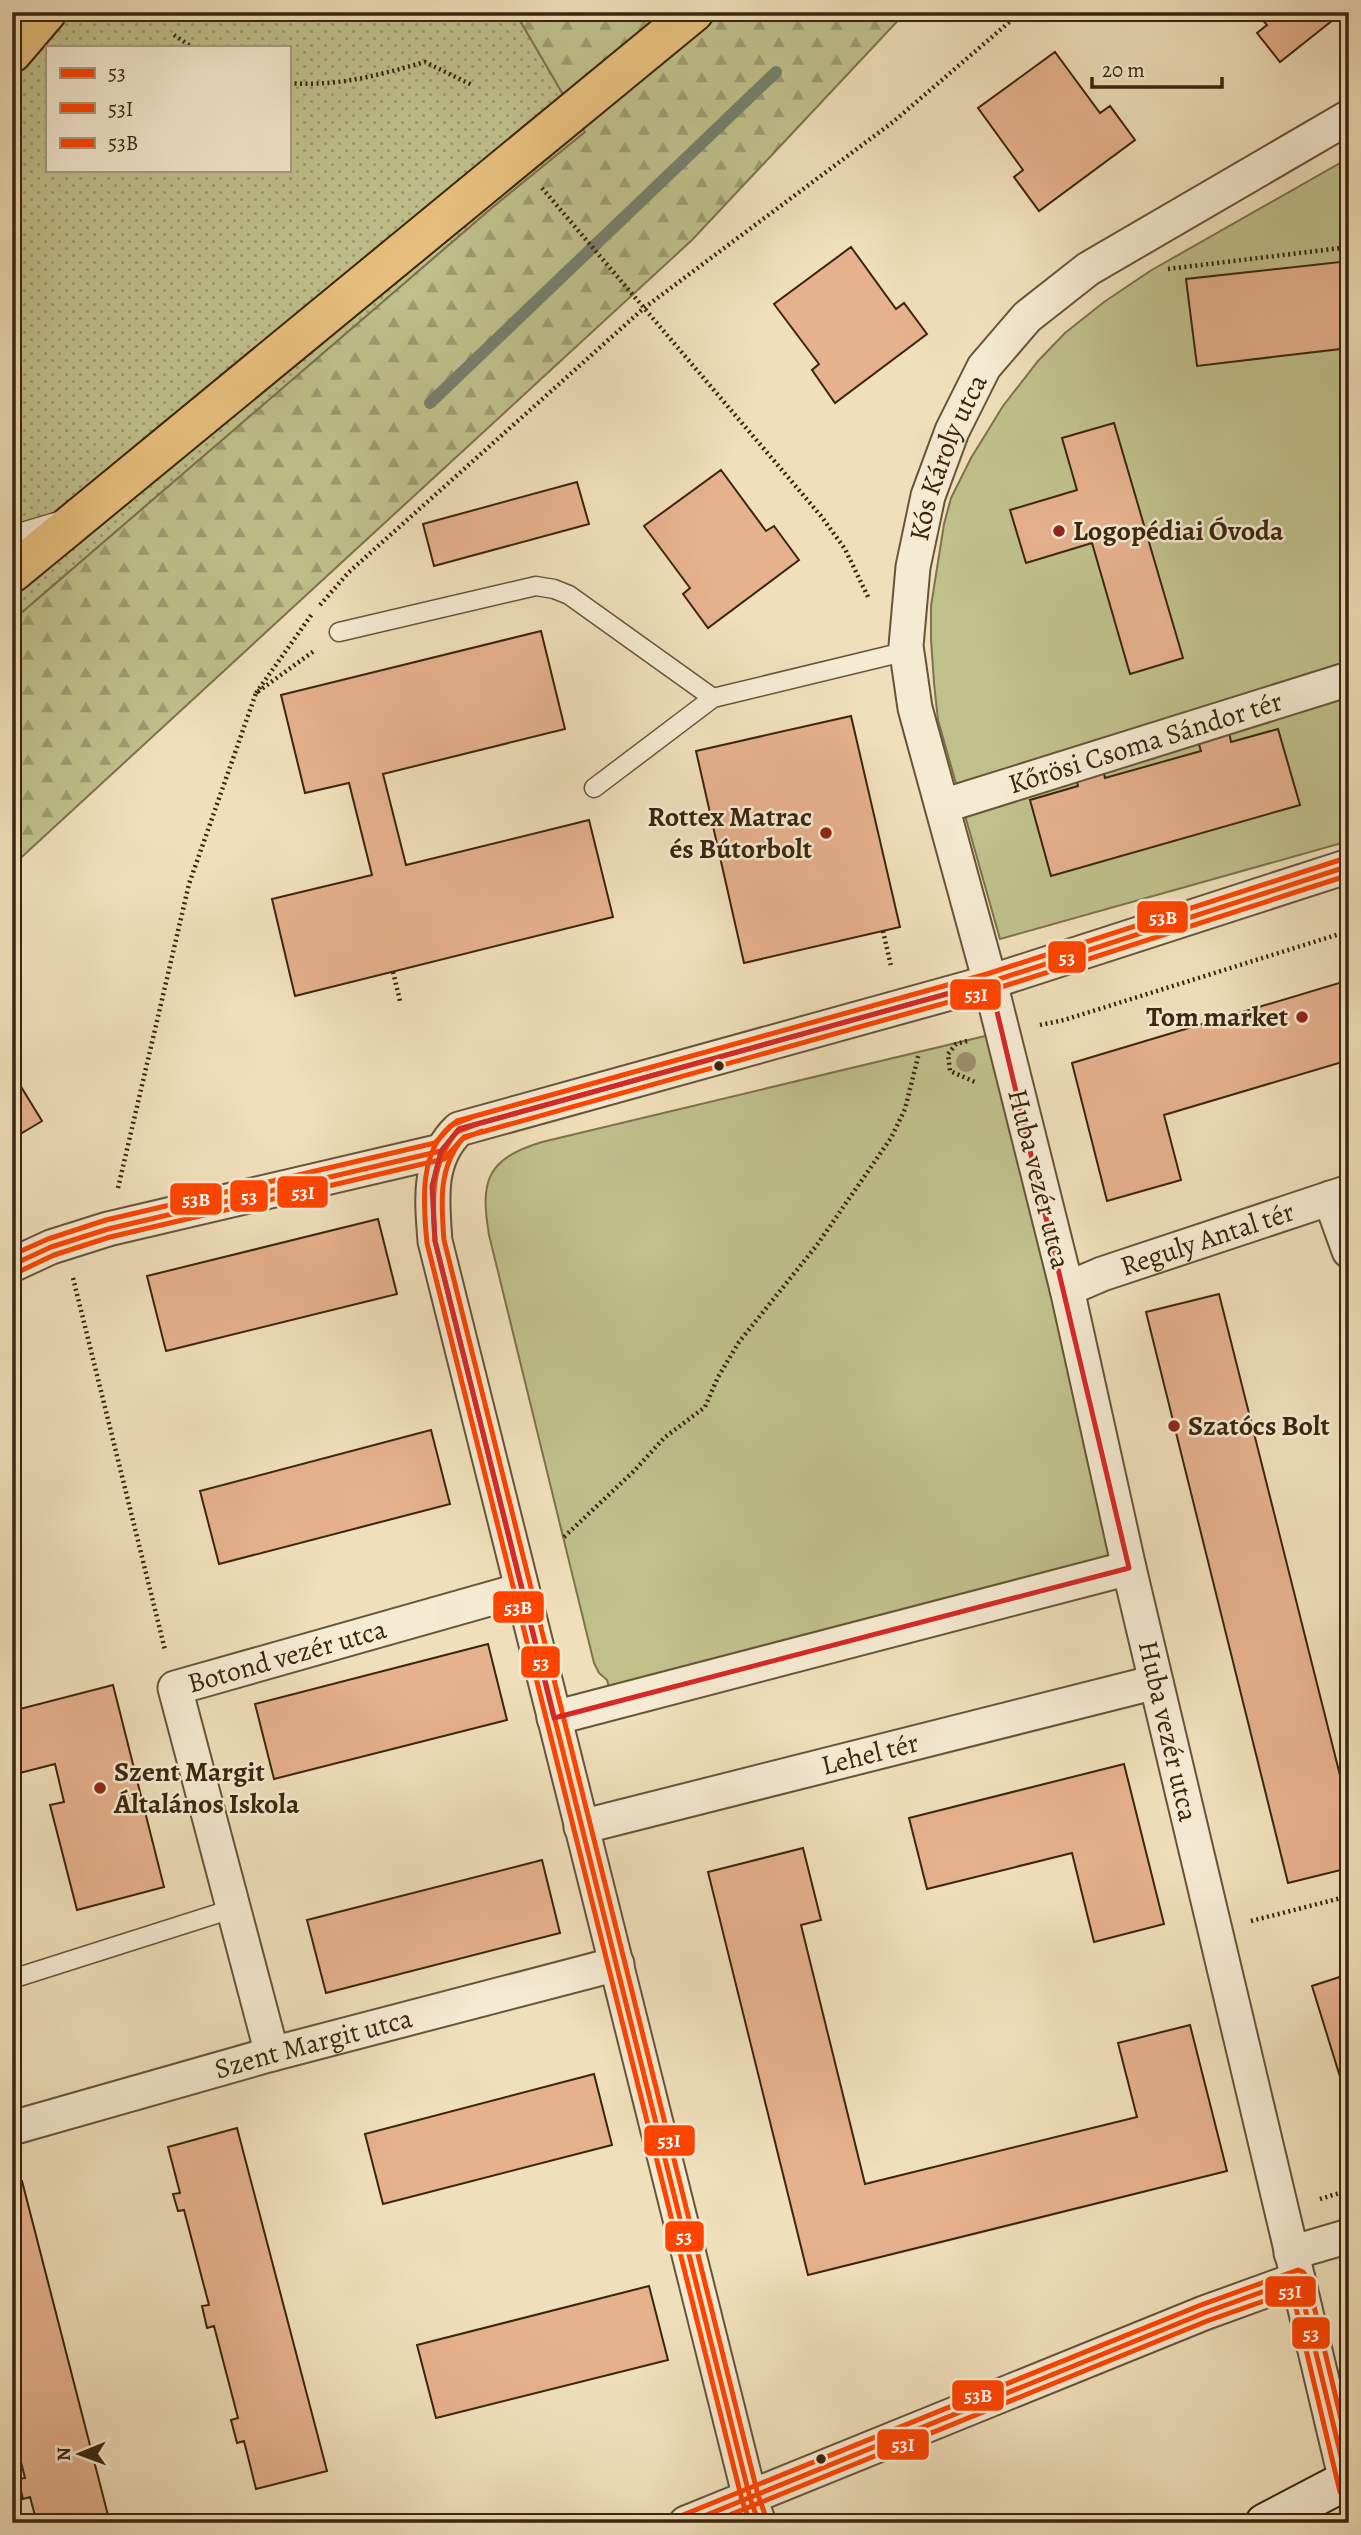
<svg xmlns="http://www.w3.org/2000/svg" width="1361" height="2535" font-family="Alegreya,serif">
  <defs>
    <pattern id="grass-dots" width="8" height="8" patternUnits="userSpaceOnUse" patternTransform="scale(1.75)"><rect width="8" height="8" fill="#c0c08b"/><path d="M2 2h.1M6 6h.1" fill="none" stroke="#9d9c70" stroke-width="1.8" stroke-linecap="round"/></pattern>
    <pattern id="forest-firs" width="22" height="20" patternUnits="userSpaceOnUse" patternTransform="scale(1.75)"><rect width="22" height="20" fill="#c0c08b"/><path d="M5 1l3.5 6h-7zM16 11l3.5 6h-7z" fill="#9d9c70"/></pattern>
  </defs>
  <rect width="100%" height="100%" fill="#efdfba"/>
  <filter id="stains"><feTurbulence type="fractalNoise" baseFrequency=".00286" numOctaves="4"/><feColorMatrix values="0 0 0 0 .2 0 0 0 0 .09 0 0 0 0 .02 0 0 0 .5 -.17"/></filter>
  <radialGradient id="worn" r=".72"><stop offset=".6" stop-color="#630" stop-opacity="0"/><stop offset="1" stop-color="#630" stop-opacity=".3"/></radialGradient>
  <!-- grass -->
  <path fill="url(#grass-dots)" stroke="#7e724c" stroke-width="2" fill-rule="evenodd" d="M 12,12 L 515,12 L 585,132 L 493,207 L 12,621 ZM 47,47 L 289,47 L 289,170 L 47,170 Z"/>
  <!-- forest -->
  <path fill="url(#forest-firs)" stroke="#7e724c" stroke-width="2" d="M 515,12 L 906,12 L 692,240 L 12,866 L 12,621 L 493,207 L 585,132 Z"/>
  <!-- park -->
  <path fill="#c0c08b" stroke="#7e724c" stroke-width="2" d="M 1349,158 L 1349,841 L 1000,939 L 938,720 L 934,683 L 931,639 L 931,606 L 944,524 L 951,498 L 971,458 L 1003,406 L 1038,361 L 1065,333 L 1104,302 L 1150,271 Z
    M 1002,1032 L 1129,1568 L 613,1702 L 607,1680 L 599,1673 L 594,1663 L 489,1235 C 480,1181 486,1159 542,1142 Z"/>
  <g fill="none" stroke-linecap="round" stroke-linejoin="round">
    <!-- stream -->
    <path stroke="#74806c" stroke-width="12" d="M 430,403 L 776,72"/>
  </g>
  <!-- building -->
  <path fill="#e6b18d" stroke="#3b250d" stroke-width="2" d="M 1256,12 L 1343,12 L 1280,62 L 1257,33 L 1267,25 Z
    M 1055,52 L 1100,113 L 1110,106 L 1135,140 L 1039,211 L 1014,177 L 1023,170 L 978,108 Z
    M 851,247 L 896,309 L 904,303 L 927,334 L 835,403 L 812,370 L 819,364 L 774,304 Z
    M 1349,261 L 1349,348 L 1197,366 L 1186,279 Z
    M 1114,423 L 1183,658 L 1130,674 L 1092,543 L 1026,563 L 1010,510 L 1077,490 L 1062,438 Z
    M 721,470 L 766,531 L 774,526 L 799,560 L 708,628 L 683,594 L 690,588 L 644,526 Z
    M 577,482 L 589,524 L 434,566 L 423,524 Z
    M 541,631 L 565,729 L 383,774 L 406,865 L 589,820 L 613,917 L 295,996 L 272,899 L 372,875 L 349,783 L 305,793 L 281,695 Z
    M 851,716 L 900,927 L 744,963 L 696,751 Z
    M 1278,729 L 1300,805 L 1051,876 L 1030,800 L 1078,786 L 1076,778 L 1103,770 L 1105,778 L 1201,751 L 1198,741 L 1229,732 L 1231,742 Z
    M 1349,980 L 1349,1060 L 1164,1115 L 1181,1180 L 1107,1201 L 1072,1063 Z
    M 12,1072 L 42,1121 L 12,1139 Z
    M 378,1219 L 397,1294 L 166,1351 L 147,1276 Z
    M 1219,1294 L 1349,1811 L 1349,1868 L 1288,1883 L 1146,1312 Z
    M 431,1430 L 450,1504 L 219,1564 L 200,1491 Z
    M 488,1644 L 507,1720 L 274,1779 L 255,1704 Z
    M 113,1685 L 164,1887 L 77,1910 L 50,1805 L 64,1802 L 55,1764 L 12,1775 L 12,1711 Z
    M 1124,1764 L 1164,1924 L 1094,1942 L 1072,1853 L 927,1889 L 909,1818 Z
    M 803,1848 L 821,1920 L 801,1925 L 865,2184 L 1137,2117 L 1118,2043 L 1190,2025 L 1227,2171 L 808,2275 L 708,1872 Z
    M 542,1860 L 560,1933 L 326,1993 L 307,1920 Z
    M 1349,1974 L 1349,2106 L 1312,1986 Z
    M 594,2074 L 612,2145 L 383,2204 L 365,2134 Z
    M 237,2128 L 327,2471 L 256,2489 L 244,2441 L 237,2443 L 231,2420 L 238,2418 L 214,2326 L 207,2328 L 202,2306 L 209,2305 L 184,2210 L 178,2211 L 173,2194 L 180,2193 L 168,2147 Z
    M 22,2181 L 110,2523 L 37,2523 L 30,2497 L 23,2499 L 18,2479 L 25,2478 L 12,2427 L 12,2183 Z
    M 649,2286 L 668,2360 L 436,2418 L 417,2345 Z"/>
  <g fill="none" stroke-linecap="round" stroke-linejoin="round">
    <!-- service casing -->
    <g stroke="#685438" stroke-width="21">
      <path id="service" d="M 12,535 L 59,521
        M 339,632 L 536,586 L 554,589 L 569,595 L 713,698 L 891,655
        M 594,788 L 713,698
        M 12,1979 L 232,1909"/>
    </g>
    <!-- minor casing -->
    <g stroke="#685438" stroke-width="37">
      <g id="minor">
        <path id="s1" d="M 943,806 L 1349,679"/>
        <path d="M 1330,1198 L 1349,1251"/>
        <path d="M 12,1265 L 51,1247 L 108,1229 L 441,1151"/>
        <path id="s2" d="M 1067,1289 L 1102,1274 L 1349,1192"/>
        <path d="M 554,1718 L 1129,1568"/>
        <path id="s3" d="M 581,1827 L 1156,1682"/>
        <path id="s4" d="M 272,2054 L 175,1688 L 521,1590"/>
        <path id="s5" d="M 12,2128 L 272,2054 L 617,1964"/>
        <path d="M 1291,2253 L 1349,2236"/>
        <path id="s6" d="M 1346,2481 L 1129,1568 L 1067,1289 L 990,982 L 915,708 L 906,646 L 913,567 L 928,496 L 952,431 L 984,367 L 1027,317 L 1088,269 L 1349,117"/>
        <path d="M 686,2523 L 1204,2313 L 1298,2279"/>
        <path d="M 759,2523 L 750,2498 L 435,1241 C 432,1201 427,1159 459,1129 L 990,982 L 1349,866"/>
      </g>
    </g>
    <!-- secondary casing -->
    <g stroke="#3b250d" stroke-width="42">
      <path id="secondary" d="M 1265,2523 L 1349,2479"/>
    </g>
    <!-- primary casing -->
    <g stroke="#3b250d" stroke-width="42">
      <path id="primary" d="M 12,573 L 694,12"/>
    </g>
    <!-- motorway casing -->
    <g stroke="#3b250d" stroke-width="42">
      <path id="motorway" d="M 12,53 L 47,12"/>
    </g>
    <!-- path -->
    <path stroke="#3b250d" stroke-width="4.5" stroke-dasharray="2 3.5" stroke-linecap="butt" d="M 174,35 L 192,47
      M 289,83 C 337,87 379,75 425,62 L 472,85
      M 542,188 L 821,516 L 845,549 L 869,599
      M 1168,269 L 1349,247
      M 320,605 L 349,572 L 644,308 L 893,122 L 1021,12
      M 256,693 L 312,614
      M 883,931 L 891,966
      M 393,972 L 400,1001
      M 1040,1025 L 1064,1020 L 1349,931
      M 967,1041 L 956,1044 L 948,1054 L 950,1071 L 975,1082
      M 118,1188 L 189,884 L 256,693 L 314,651
      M 73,1278 L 165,1650
      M 564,1537 L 634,1471 L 664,1438 L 705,1407 L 718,1377 L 739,1342 L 817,1245 L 891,1138 L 905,1109 L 919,1053
      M 1251,1921 L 1349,1896
      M 1320,2199 L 1346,2191 L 1349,2192"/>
    <!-- service -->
    <use href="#service" stroke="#f5ead2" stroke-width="18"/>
    <!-- minor -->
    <use href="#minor" stroke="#f5ead2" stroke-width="33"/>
    <!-- secondary -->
    <use href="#secondary" stroke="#f5ead2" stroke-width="38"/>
    <!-- primary -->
    <use href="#primary" stroke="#e8c07d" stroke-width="38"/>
    <!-- motorway -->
    <use href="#motorway" stroke="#e8c07d" stroke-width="38"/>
    <!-- bus-1 casing -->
    <g stroke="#f5ead2" stroke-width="10">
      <path id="bus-1" d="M 12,1265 L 51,1247 L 108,1229 L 441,1151 L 457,1132 L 480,1123
        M 1298,2279 L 1349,2489
        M 687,2523 L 1204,2313 L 1298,2279
        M 759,2523 L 750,2498 L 435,1241 C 432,1199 430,1162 459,1129 L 990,982 L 1349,866"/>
    </g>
    <!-- bus-2 casing -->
    <g stroke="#f5ead2" stroke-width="10">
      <path id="bus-2" d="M 16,1273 L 54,1255 L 110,1237 L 444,1159 L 462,1139 L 482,1131
        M 767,2520 L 758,2495 L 444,1240 C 441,1203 438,1166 464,1137 L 992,990 L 1349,875
        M 710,2523 L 1207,2321 L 1292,2291 L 1340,2492"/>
    </g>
    <!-- bus-3 casing -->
    <g stroke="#f5ead2" stroke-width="10">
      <path id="bus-3" d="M 12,1255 L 48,1239 L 106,1220 L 435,1143 L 452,1125 L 478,1115
        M 683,2515 L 1201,2305 L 1298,2270 L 1303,2272 L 1307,2277 L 1349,2452
        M 750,2523 L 742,2500 L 427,1243 C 423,1203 418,1146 457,1121 L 987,974 L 1346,858"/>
    </g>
    <!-- bus-1 -->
    <use href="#bus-1" stroke="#f40" stroke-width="5"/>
    <!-- bus-2 -->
    <use href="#bus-2" stroke="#f40" stroke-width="5"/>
    <!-- bus-3 -->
    <use href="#bus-3" stroke="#f40" stroke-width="5"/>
  </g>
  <!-- trees -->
  <circle fill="#9e8e6c" cx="966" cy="1062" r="10"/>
  <!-- marked area -->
  <path fill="none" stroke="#d62828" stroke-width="5" stroke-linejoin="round" d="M 990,982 L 1129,1568 L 554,1718 L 435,1241 L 432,1186 L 441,1151 L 459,1129 Z"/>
  <!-- markers -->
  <g fill="#8f2418" stroke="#f5ead2" stroke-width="2.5">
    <circle cx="1059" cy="531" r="7"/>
    <circle cx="826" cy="833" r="7"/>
    <circle cx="1302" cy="1017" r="7"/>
    <circle cx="1174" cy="1426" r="7"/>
    <circle cx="100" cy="1788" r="7"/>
  </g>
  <g fill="#3b250d" stroke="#f5ead2" stroke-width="2.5">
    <circle cx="719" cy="1066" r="6"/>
    <circle cx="821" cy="2459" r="6"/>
  </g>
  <g text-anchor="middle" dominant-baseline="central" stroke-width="5" stroke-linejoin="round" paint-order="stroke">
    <!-- street labels -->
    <g font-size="28" fill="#3b250d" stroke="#f5ead2">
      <text stroke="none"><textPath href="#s6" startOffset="2082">Kós Károly utca</textPath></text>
      <text stroke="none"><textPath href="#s1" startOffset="212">Kőrösi Csoma Sándor tér</textPath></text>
      <text transform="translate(1039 1179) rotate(76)">Huba vezér utca</text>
      <text stroke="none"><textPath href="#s2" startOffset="149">Reguly Antal tér</textPath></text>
      <text stroke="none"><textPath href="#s4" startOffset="495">Botond vezér utca</textPath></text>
      <text transform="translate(1168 1731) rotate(77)">Huba vezér utca</text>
      <text stroke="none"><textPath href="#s3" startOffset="298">Lehel tér</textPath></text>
      <text stroke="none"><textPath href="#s5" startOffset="313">Szent Margit utca</textPath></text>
    </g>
    <!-- poi labels -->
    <g font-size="28" font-weight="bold" fill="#3b250d" stroke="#f5ead2" text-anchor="start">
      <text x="1073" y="531">Logopédiai Óvoda</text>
      <text x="812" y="817" text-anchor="end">Rottex Matrac<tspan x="812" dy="32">és Bútorbolt</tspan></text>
      <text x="1288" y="1017" text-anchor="end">Tom market</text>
      <text x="1188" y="1426">Szatócs Bolt</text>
      <text x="114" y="1772">Szent Margit<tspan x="114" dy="32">Általános Iskola</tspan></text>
    </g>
  </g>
  <g stroke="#f5ead2" stroke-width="2.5">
    <rect x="1136" y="900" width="53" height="34" rx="7" fill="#f40"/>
    <rect x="1047" y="940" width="40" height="34" rx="7" fill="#f40"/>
    <rect x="949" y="978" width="53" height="33" rx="7" fill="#f40"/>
    <rect x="276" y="1175" width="53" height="34" rx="7" fill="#f40"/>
    <rect x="229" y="1179" width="40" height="34" rx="7" fill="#f40"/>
    <rect x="169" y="1182" width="54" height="34" rx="7" fill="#f40"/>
    <rect x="492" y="1590" width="53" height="34" rx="7" fill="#f40"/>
    <rect x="520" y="1645" width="41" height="34" rx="7" fill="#f40"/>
    <rect x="643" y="2124" width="53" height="33" rx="7" fill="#f40"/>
    <rect x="664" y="2220" width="41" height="33" rx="7" fill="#f40"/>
    <rect x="1264" y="2275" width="53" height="33" rx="7" fill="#f40"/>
    <rect x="1291" y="2316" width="40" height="34" rx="7" fill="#f40"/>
    <rect x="951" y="2379" width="54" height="33" rx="7" fill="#f40"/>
    <rect x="876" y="2428" width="54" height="33" rx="7" fill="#f40"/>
  </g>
  <g font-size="19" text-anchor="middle" font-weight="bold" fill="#fff">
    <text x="1163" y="924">53B</text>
    <text x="1067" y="964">53</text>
    <text x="976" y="1001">53I</text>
    <text x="303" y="1199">53I</text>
    <text x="249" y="1203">53</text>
    <text x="196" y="1206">53B</text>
    <text x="518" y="1614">53B</text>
    <text x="541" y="1669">53</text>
    <text x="669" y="2147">53I</text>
    <text x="684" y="2243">53</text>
    <text x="1290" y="2298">53I</text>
    <text x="1311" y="2340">53</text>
    <text x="978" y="2402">53B</text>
    <text x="903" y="2451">53I</text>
  </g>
  <!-- margin -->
  <rect width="1361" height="2535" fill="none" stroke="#efdfba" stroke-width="42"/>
  <rect x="14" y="14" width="1333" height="2507" fill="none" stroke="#3b250d" stroke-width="3.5"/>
  <rect x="21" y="21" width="1319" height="2493" fill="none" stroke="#3b250d" stroke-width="2"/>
  <!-- legend -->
  <rect x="46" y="46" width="245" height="126" fill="#f5ead2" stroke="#ab9b83" stroke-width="2"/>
  <rect x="60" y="68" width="35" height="10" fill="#ff4400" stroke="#ab9b83" stroke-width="2"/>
  <text x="108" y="80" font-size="21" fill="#3b250d">53</text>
  <rect x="60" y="103" width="35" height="10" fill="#ff4400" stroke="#ab9b83" stroke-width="2"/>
  <text x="108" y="116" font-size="21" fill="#3b250d">53I</text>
  <rect x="60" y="138" width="35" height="10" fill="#ff4400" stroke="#ab9b83" stroke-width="2"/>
  <text x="108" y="150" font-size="21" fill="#3b250d">53B</text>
  <!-- north arrow -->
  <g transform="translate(80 2454) rotate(269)" stroke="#f5ead2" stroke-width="5" paint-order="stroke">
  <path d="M0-5L12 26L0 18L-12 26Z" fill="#3b250d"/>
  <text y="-10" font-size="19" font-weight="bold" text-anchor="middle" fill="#3b250d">N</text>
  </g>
  <!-- scale -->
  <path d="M1092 77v10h130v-10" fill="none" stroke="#3b250d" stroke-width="3.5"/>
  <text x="1102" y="77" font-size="21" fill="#3b250d" stroke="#f5ead2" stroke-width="5" paint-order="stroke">20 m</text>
  <rect width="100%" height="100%" filter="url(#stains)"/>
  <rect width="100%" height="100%" fill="url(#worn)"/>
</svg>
